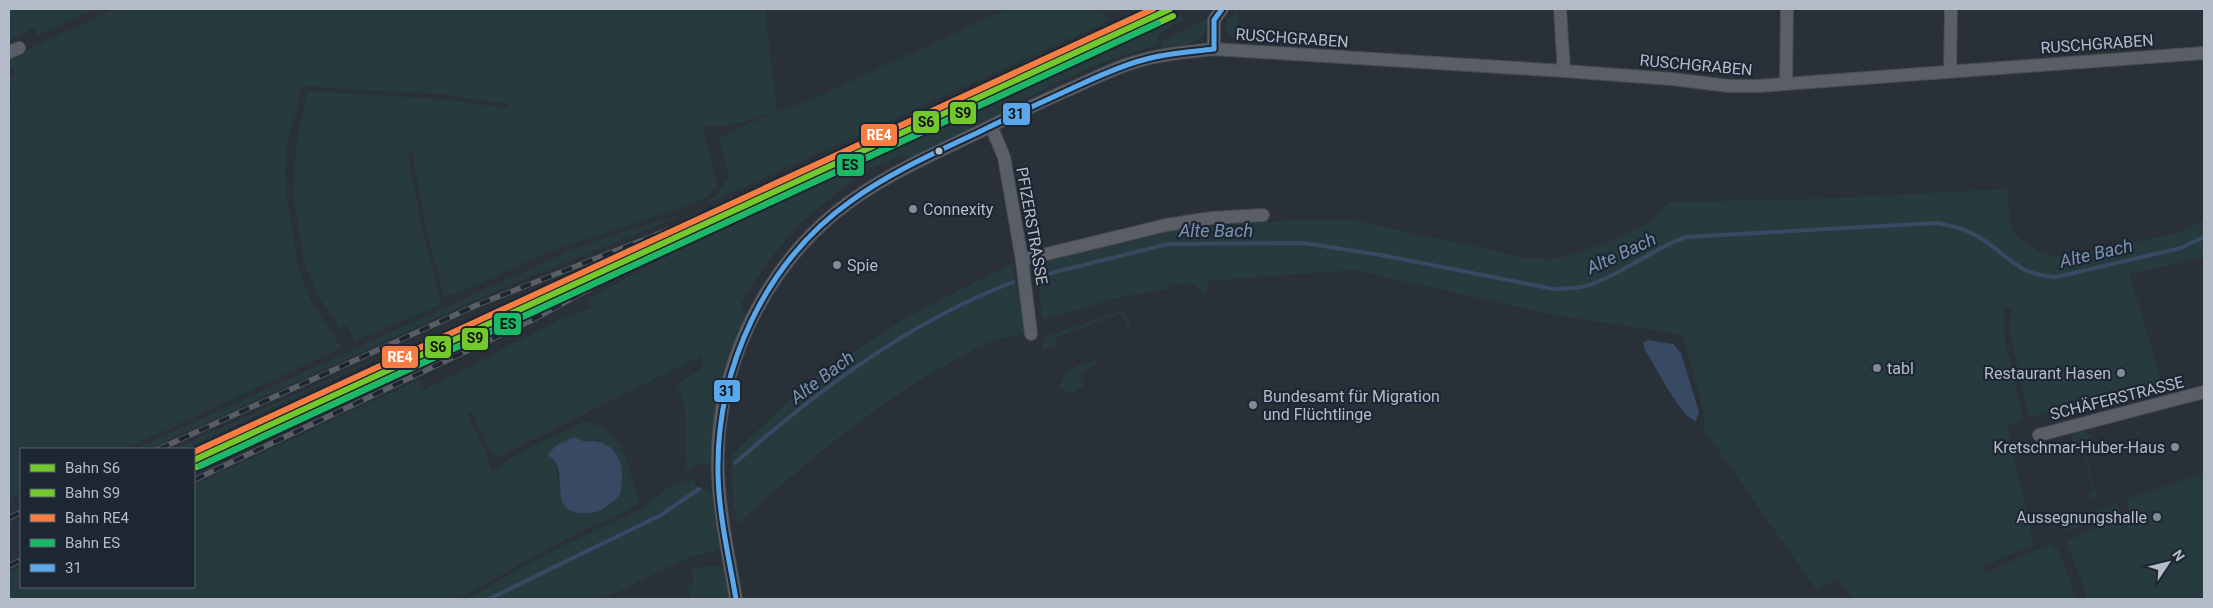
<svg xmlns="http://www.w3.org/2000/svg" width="2213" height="608" font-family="Roboto,sans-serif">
  <rect width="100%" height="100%" fill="#2a3038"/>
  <!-- green -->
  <path fill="#273a3e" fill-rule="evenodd" d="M 9,9 L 95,9 L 36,36 L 35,27 L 9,40 Z
    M 115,9 L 765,9 L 777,112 L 822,95 L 1007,9 L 1101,9 L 1108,21 L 701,207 L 717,194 L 729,176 L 718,138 L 772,114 C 745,118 732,131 702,125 L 717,185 L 706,198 L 695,203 L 548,252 L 455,295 L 452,294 L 444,297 L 426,228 L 412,152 L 407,152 L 423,230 L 442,304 L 355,341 L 346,325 L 340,329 L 320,299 L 304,263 L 293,195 L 296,144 L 307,95 L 310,91 L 437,99 L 509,108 L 509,104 L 439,94 L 301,86 L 297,111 L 288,139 L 285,169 L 287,195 L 298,267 L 310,299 L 341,348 L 125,449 L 21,449 L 21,493 L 9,499 L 9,100 L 13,98 L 9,89 L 9,76 L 13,79 L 14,69 L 10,67 L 9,58 Z
    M 1237,11 L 1240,41 L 1230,37 L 1225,29 L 1227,19 Z
    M 1180,14 L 1183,20 L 1161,32 L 1153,47 C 1100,59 1052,86 1004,109 L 1004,113 L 910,159 L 904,156 L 871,168 L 850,182 L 798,225 L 767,263 L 741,303 L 746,316 L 725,367 L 714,418 L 710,463 L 698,464 L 690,470 L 686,467 L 685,411 L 678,384 L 703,368 L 702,356 L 497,457 L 492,455 L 472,412 L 467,414 L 487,455 L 491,470 L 498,469 C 506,456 570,429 587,421 C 632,437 625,466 640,502 L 621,514 L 579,532 L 457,599 L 9,599 L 9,572 L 21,566 L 21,587 L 194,587 L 194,485 L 420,379 L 424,390 L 559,320 L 592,308 L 587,299 L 777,197 L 1055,72 L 1150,24 L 1159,24 ZM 594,439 C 612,444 618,456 623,474 L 560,493 L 556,462 L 548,454 Z
    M 1208,19 C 1205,47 1184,44 1162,48 L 1162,39 L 1167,42 L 1169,37 Z
    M 2007,189 C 2009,201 2008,218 2013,229 C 2020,244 2044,255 2060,257 L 2174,234 L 2204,220 L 2204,258 L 2129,274 L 2163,385 L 2029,417 L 2009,330 L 2012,306 L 2003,308 L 2005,340 L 2023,419 L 2007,427 L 2034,545 L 1982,566 L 1984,573 L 2050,544 L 2058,549 L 2077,599 L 1852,599 L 1837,578 L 1817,591 L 1703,428 L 1705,417 L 1683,335 L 1554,315 L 1355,270 L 1208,281 L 1206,294 L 1200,292 L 1192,283 L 1169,285 L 1167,289 L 1121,297 L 1042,320 L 1037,263 L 1163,230 L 1291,220 L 1352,220 L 1527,258 L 1555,259 L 1586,251 L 1646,225 L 1669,202 L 1815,199 Z
    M 688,213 L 508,286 L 149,449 L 135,449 L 567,252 L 616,234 Z
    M 1012,263 L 1016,283 L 1020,291 L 1026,335 C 996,335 971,351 946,365 C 869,409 802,466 737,524 L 733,500 L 731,455 L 813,379 L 906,318 Z
    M 573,292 L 573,293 L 194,474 L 194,468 Z
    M 1124,310 L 1132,330 L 1129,330 L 1122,313 L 1056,337 L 1058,345 L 1043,350 L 1043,338 Z
    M 448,326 L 185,449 L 173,449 Z
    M 1103,358 L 1078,376 L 1084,385 L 1069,395 L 1068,392 L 1059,388 C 1067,364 1080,365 1103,358 Z
    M 2078,431 C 2085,430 2089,432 2091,439 L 2083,441 L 2095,493 L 2104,491 L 2088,499 L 2084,496 L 2093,493 L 2081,442 L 2072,444 L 2072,437 Z
    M 2204,473 L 2204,599 L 2088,599 L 2066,541 L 2130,513 L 2126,499 Z
    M 694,480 C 696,491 701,486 708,490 C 710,491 711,494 713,496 L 721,550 L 689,557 L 603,599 L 467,599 L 544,555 L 641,509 L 670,486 Z
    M 2117,504 L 2120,512 L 2068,531 L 2064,527 L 2069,520 Z
    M 707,566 L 722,566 L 724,568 L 729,599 L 691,599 L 688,586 L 693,585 L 692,569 Z"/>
  <!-- water -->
  <path fill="#384963" d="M 1648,340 L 1673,344 L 1681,353 L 1699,412 L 1696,421 C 1680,417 1655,365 1645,350 L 1643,343 Z
    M 574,437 L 585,442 C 605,436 623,455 622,475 C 622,481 621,488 620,495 C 606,507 599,515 580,513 C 551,511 565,479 556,463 C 555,460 550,457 548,454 L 557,445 Z"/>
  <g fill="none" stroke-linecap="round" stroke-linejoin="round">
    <!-- stream -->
    <path stroke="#384963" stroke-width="4" d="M 1035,277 L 1168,244 L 1303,243 L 1381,255 L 1554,289 C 1566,288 1578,289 1589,285 C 1623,274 1652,249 1686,237 L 1936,223 C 1951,225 1963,228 1977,236 C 2007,253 2017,276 2056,277 L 2181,248 L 2204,237
      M 735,463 C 818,390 909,322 1013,282
      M 489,599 L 661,515 L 699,489"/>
    <!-- minor casing -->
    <g stroke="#484c53" stroke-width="14">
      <path id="minor" d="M 1560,9 L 1564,71
        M 1214,49 L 1214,20 L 1222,9
        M 9,52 L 19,48
        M 1950,71 L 1951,9
        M 1786,84 L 1787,9
        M 991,126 L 1004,157 L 1022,260 L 1031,334
        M 1022,260 L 1166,225 L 1212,218 L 1263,215
        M 2039,435 L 2204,392
        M 736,599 C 729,558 720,516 718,474 C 714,376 759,276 835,213 C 878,178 931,155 981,131 C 1013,115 1044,100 1077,86 C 1096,77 1115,68 1135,62 C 1160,54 1188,52 1214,49 L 1564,71 L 1672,79 L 1729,86 L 1758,86 L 2204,53"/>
    </g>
    <!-- minor -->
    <use href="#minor" stroke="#5a5e66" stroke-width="12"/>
    <!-- rail casing -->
    <g stroke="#595d64" stroke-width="5.5">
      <path id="rail" d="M 159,449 L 477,305 L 694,220
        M 194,480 L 532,320 L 718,219
        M 9,518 L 21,512
        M 9,566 L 21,560"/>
    </g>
    <!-- rail -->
    <use href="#rail" stroke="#1d2633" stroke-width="4" stroke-dasharray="11" stroke-linecap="butt"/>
    <!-- bus-1 casing -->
    <g stroke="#1d2633" stroke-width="9">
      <path id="bus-1" d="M 1214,49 L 1214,20 L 1222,9
        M 736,599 C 729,558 719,516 718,474 C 716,368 765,262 851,201 C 891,172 937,152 981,131 C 1013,115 1045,101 1077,86 C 1099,76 1120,66 1143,60 C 1166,53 1190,52 1214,49"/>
    </g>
    <!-- bus-1 -->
    <use href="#bus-1" stroke="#5aa8eb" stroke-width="5"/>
    <!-- rail-1 casing -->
    <g stroke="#1d2633" stroke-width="10">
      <path id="rail-1" d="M 194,460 L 1170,9"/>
    </g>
    <!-- rail-2 casing -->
    <g stroke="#1d2633" stroke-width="10">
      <path id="rail-2" d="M 197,467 L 1173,16"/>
    </g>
    <!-- rail-3 casing -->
    <g stroke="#1d2633" stroke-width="10">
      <path id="rail-3" d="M 194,452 L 1153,9"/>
    </g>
    <!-- rail-4 casing -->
    <g stroke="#1d2633" stroke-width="10">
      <path id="rail-4" d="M 200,466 L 1158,23"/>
    </g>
    <!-- rail-1 -->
    <use href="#rail-1" stroke="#73c82c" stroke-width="6"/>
    <!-- rail-2 -->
    <use href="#rail-2" stroke="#73c82c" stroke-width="6"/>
    <!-- rail-3 -->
    <use href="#rail-3" stroke="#f77d43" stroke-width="6"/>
    <!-- rail-4 -->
    <use href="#rail-4" stroke="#1ab867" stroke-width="6"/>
  </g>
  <!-- markers -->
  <circle fill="#b4bcc9" stroke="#1d2633" stroke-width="2" cx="939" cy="151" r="4.5"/>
  <g fill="#848b96" stroke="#1d2633" stroke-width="2">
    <circle cx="913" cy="209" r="5"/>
    <circle cx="837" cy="265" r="5"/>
    <circle cx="1877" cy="368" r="5"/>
    <circle cx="2121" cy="373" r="5"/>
    <circle cx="1253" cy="405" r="5"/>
    <circle cx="2175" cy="447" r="5"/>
    <circle cx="2157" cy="517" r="5"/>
  </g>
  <g text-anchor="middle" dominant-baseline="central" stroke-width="4.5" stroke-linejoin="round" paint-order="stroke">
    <!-- street labels -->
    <g font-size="16" fill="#b4bcc9" stroke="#1d2633">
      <text transform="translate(1292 38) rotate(4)">RUSCHGRABEN</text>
      <text transform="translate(2097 44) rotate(-4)">RUSCHGRABEN</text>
      <text transform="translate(1696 65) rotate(5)">RUSCHGRABEN</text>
      <text transform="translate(1032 226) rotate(80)">PFIZERSTRASSE</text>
      <text transform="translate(2117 398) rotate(-14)">SCHÄFERSTRASSE</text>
    </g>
    <!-- poi labels -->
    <g font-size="16" fill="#b4bcc9" stroke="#1d2633" text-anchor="start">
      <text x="923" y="209">Connexity</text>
      <text x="847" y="265">Spie</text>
      <text x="1887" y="368">tabl</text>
      <text x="2111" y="373" text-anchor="end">Restaurant Hasen</text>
      <text x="1263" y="396">Bundesamt für Migration<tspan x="1263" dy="18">und Flüchtlinge</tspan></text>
      <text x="2165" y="447" text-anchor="end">Kretschmar-Huber-Haus</text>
      <text x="2147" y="517" text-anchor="end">Aussegnungshalle</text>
    </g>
    <!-- water labels -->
    <g font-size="18" font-style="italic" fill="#7c92b1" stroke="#1d2633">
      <text x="1216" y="230">Alte Bach</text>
      <text transform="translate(1621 253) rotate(-25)">Alte Bach</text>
      <text transform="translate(2096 253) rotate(-13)">Alte Bach</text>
      <text transform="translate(822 377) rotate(-37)">Alte Bach</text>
    </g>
  </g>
  <g stroke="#1d2633" stroke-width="2">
    <rect x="949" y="101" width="28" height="24" rx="5" fill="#73c82c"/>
    <rect x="1002" y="102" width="29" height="24" rx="5" fill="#5aa8eb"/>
    <rect x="912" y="110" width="28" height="24" rx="5" fill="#73c82c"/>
    <rect x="860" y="123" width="38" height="24" rx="5" fill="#f77d43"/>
    <rect x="836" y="153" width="29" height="24" rx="5" fill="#1ab867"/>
    <rect x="493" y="312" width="29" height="24" rx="5" fill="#1ab867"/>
    <rect x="461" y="327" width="28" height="24" rx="5" fill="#73c82c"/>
    <rect x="424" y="335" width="28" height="24" rx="5" fill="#73c82c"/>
    <rect x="381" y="345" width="38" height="24" rx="5" fill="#f77d43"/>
    <rect x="713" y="379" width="28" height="24" rx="5" fill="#5aa8eb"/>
  </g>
  <g font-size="14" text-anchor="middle" font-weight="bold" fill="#fff">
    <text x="879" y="140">RE4</text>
    <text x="400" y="362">RE4</text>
  </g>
  <g font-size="14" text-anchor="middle" font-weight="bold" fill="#111">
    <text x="963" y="118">S9</text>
    <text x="1016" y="119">31</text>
    <text x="926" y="127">S6</text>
    <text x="850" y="170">ES</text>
    <text x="508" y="329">ES</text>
    <text x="475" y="343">S9</text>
    <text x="438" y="352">S6</text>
    <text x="727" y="396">31</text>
  </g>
  <!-- border -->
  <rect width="2213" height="608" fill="none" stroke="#b4bcc9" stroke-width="20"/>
  <!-- legend -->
  <rect x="20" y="448" width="175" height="140" fill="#1d2633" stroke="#59626f"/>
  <rect x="30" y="464" width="25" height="8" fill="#73c82c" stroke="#59626f"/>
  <text x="65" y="473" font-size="15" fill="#b4bcc9">Bahn S6</text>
  <rect x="30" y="489" width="25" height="8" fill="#73c82c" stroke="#59626f"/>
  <text x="65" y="498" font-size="15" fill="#b4bcc9">Bahn S9</text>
  <rect x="30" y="514" width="25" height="8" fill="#f77d43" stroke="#59626f"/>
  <text x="65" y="523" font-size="15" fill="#b4bcc9">Bahn RE4</text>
  <rect x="30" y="539" width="25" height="8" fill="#1ab867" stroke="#59626f"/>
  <text x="65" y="548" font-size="15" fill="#b4bcc9">Bahn ES</text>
  <rect x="30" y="564" width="25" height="8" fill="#5aa8eb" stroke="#59626f"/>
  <text x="65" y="573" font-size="15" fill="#b4bcc9">31</text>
  <!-- north arrow -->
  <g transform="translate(2168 563) rotate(55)" stroke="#1d2633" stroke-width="4" paint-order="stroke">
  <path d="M0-4L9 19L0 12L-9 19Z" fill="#b4bcc9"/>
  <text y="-8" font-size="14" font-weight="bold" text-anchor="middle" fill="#b4bcc9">N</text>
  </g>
</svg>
